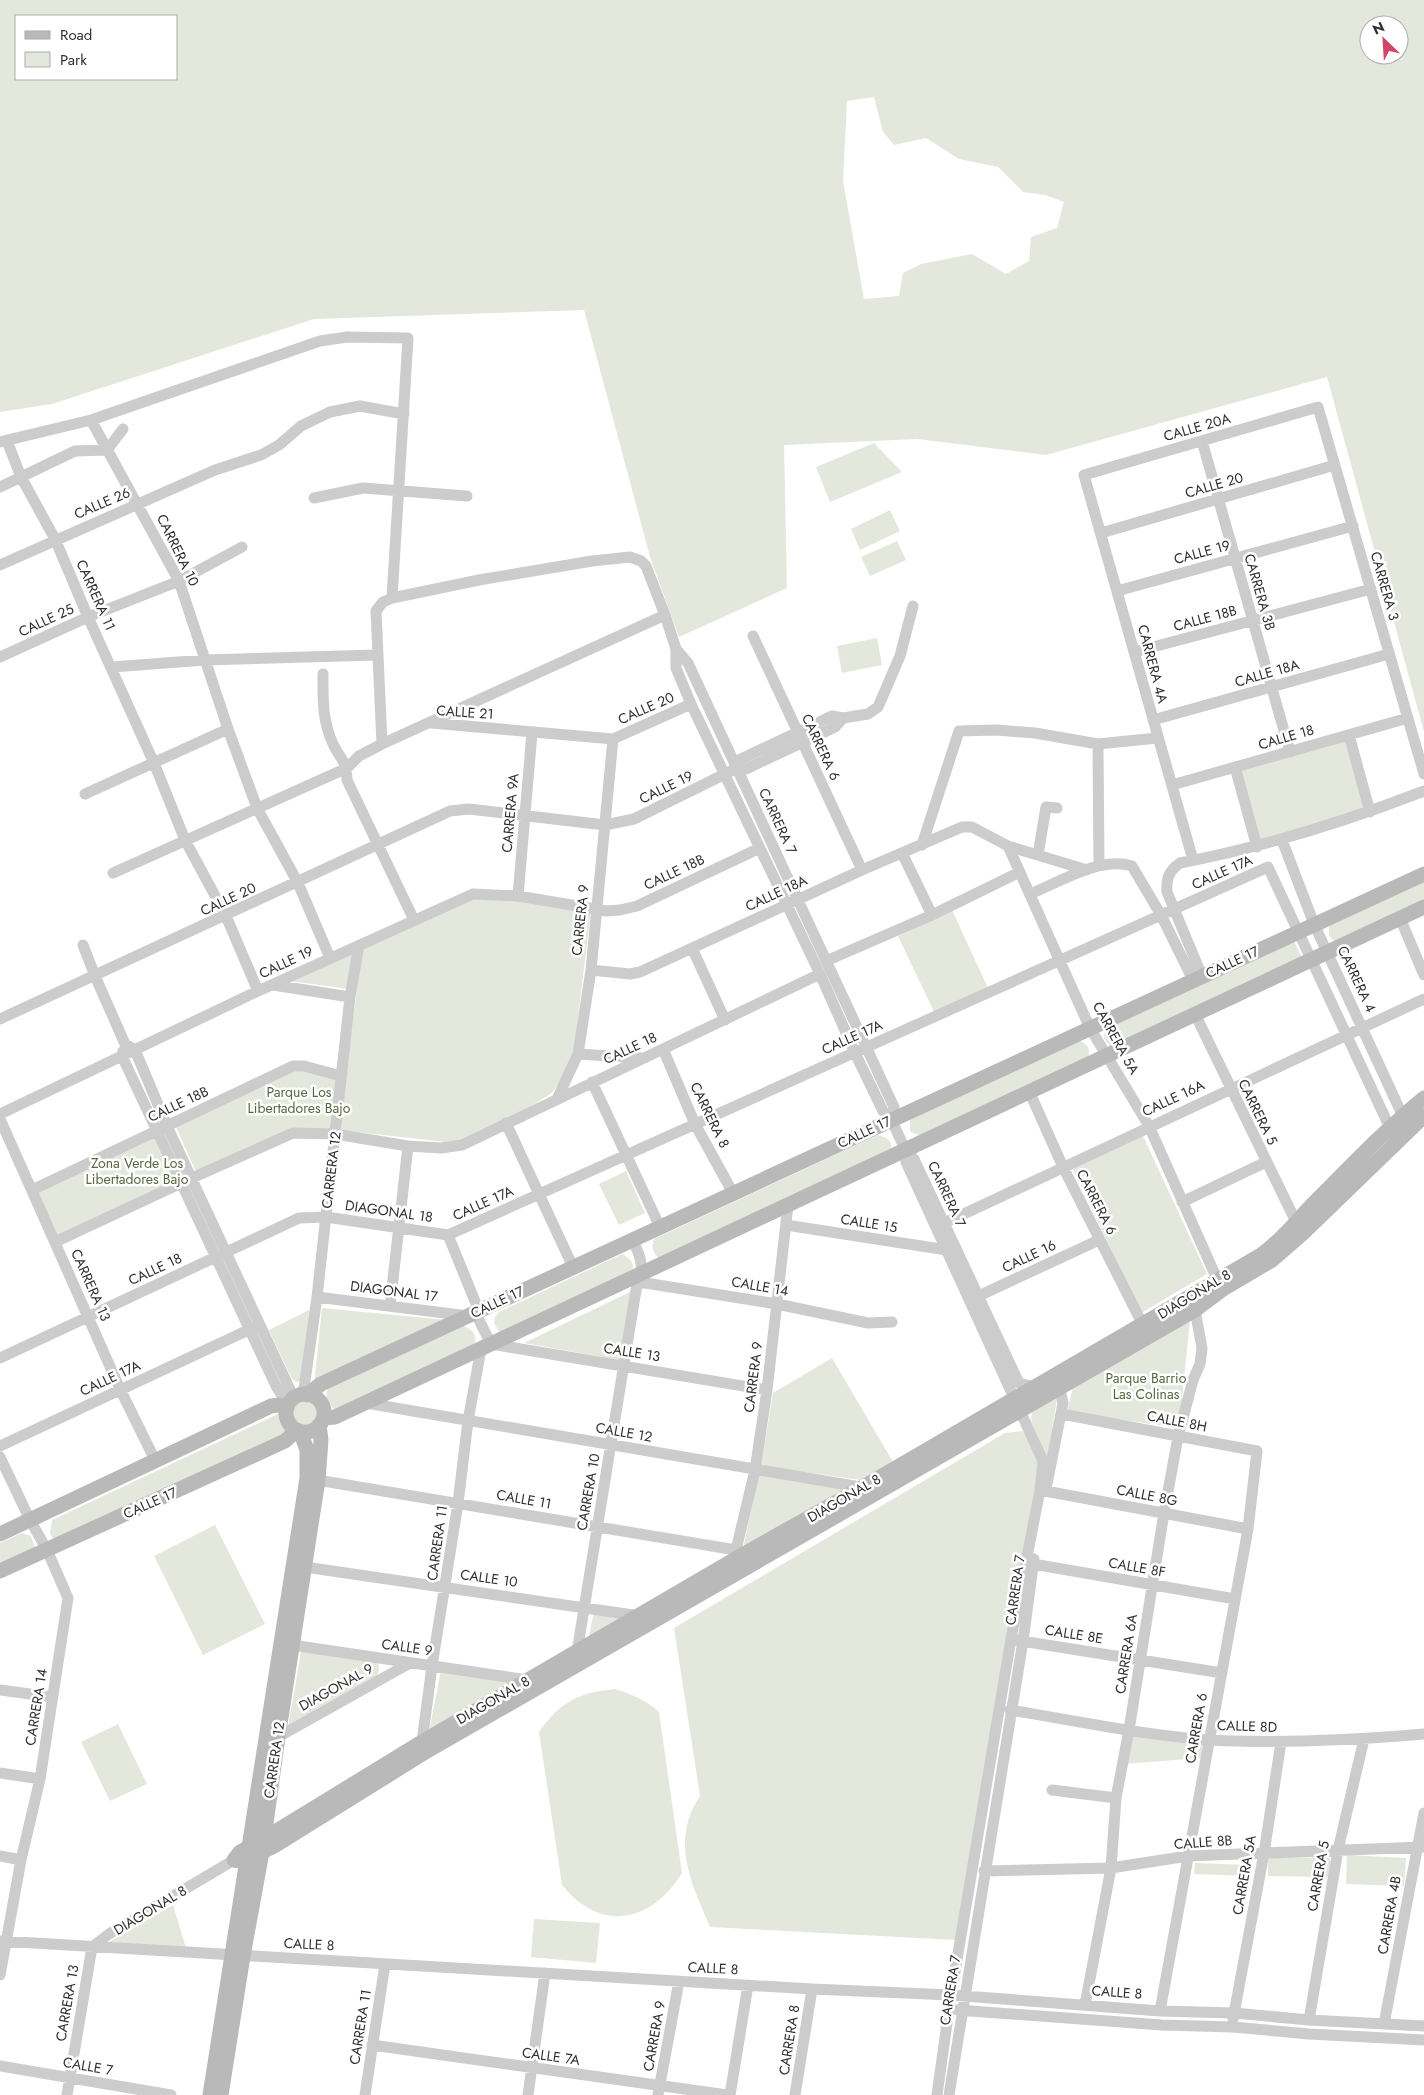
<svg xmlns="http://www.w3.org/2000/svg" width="1424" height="2095" font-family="Jost,sans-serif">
  <rect width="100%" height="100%" fill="#fff"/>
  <!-- green -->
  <path fill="#e4e8dc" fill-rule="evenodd" d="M 0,0 L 1424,0 L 1424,732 L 1327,377 L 1046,455 L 917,439 L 784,445 L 787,588 L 679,637 L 650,557 L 584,310 L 314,319 L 52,404 L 0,412 ZM 176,16 L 176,79 L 16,79 L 16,16 ZM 1369,25 L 1399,25 L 1399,55 L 1369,55 ZM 874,97 L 883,132 L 894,145 L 926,138 L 959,159 L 998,167 L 1023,192 L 1045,195 L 1064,202 L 1057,228 L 1031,237 L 1029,261 L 1006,274 L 972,254 L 921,264 L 903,273 L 899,296 L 864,299 L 843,181 L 847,101 Z
    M 874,443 L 902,472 L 830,502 L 816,467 Z
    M 890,510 L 900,531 L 860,550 L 851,529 Z
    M 897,541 L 906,560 L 870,576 L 861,557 Z
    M 877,638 L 882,665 L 842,673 L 837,646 Z
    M 1347,738 L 1368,808 L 1259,841 L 1238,770 Z
    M 1424,879 L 1424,903 L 1334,941 L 1329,936 L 1329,926 Z
    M 474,898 L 519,900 L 591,910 L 573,1059 L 553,1092 L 513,1118 L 454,1143 L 339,1130 L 362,949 Z
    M 952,910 L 988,988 L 934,1012 L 898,936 Z
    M 1293,939 L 1303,960 L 1111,1046 C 1104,1041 1102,1035 1107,1027 Z
    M 354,953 L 349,989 L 290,981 Z
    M 1079,1040 C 1087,1044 1091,1049 1088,1058 L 919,1136 L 910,1131 L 910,1120 L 913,1116 Z
    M 295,1069 L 336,1079 L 333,1130 L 292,1130 L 196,1172 L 176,1127 Z
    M 156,1135 L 178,1180 L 57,1238 L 37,1192 Z
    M 878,1135 C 890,1138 894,1143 890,1155 L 665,1262 C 655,1257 650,1250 654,1239 Z
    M 1143,1136 L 1207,1274 L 1141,1313 L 1073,1169 Z
    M 626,1171 L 645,1213 L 619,1225 L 599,1184 Z
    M 622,1254 C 633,1260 634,1263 633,1275 L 499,1332 L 494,1323 L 495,1317 L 499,1312 Z
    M 632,1291 L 619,1360 L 524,1343 Z
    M 322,1308 L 447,1320 L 314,1385 Z
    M 309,1310 L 303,1379 L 297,1382 L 292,1379 L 269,1330 Z
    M 1190,1320 L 1179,1428 L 1067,1412 L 1074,1383 Z
    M 461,1325 C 473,1329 479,1335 473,1347 L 336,1410 C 326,1404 325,1398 328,1387 Z
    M 832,1358 L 893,1462 L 861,1480 L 761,1466 L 773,1393 Z
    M 1056,1397 L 1057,1399 L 1047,1459 L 1032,1423 L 1031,1419 L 1033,1409 Z
    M293 1413a12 12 0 1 1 24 0a12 12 0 1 1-24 0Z
    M 280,1413 L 284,1416 L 292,1430 L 55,1541 L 50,1534 L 52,1520 Z
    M 1022,1431 L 1032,1441 L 1040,1465 L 956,1940 L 710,1927 C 691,1883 670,1841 700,1796 L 674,1628 L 1005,1433 Z
    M 759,1472 L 851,1486 L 745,1547 L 744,1544 Z
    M 215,1525 L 265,1624 L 203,1655 L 154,1556 Z
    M 22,1533 L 31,1536 L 36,1550 L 0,1570 L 0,1543 Z
    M 594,1612 L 630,1618 L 588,1640 Z
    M 301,1651 L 376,1660 C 381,1668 380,1672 374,1679 L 288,1728 Z
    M 441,1670 L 514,1682 L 429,1732 Z
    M 616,1689 C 633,1695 646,1700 659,1712 L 682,1873 C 651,1923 601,1933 562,1885 L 539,1732 C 560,1702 579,1692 616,1689 Z
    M 118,1724 L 147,1784 L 110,1801 L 81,1742 Z
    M 1131,1732 L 1203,1745 L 1201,1758 L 1124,1764 Z
    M 1347,1855 L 1406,1858 L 1404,1886 L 1346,1884 Z
    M 1268,1857 L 1330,1858 L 1330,1877 L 1268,1876 Z
    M 1195,1863 L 1252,1865 L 1251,1876 L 1194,1874 Z
    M 173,1905 L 186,1948 L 109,1942 Z
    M 534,1919 L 600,1923 L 596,1963 L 531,1957 Z"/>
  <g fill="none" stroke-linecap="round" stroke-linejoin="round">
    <!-- street -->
    <path stroke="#ccc" stroke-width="11" d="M 91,420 L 179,581 L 228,729 L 257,808 L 298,883 L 330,958
      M 7,441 L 21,477 L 55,539 L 88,617 L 154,763 L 185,840 L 226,916 L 258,991
      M 1202,441 L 1290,752
      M 0,442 L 91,420 L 320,341 L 347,337 L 408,338 L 392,598
      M 0,487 L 75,451 L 107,450 L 123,429
      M 314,498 L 363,488 L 467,496
      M 1101,533 L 1335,465
      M 0,565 L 215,470 L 261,455 L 279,445 L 301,426 L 330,412 L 360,406 L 404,414
      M 1117,591 L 1353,526
      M 753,636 L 862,870
      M 676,649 L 688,663 L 894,1107 L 891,1119
      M 1134,652 L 1371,589
      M 0,657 L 88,617 L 179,581 L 242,547
      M 112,667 L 205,660 L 377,655
      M 323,674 C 323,699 322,720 333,744 C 340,759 347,761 347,780 L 414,920
      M 1153,720 L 1389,654
      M 432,723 L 613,739 L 691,704
      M 1349,735 L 1370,812
      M 382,744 L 376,611 L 383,602 L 392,598 L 479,580 L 592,561 L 630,557 L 641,561 L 646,566 L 665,615 L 676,649 L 676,668 L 691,704 L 820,974 L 855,1053 L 883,1111 L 891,1119 L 905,1149 L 906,1162 L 1043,1461 L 1040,1490 L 1011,1639 L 951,1995 L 937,2095
      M 1098,744 L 1099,865
      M 1235,767 L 1257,847
      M 737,768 L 741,759 L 832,716 L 843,718 L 868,714 L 878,707 L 900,656 L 913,606
      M 1172,785 L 1408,718
      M 85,794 L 228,729
      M 1282,840 L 1314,924 L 1406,1123
      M 922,845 L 959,731 L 997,730 L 1035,733 L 1098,744 L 1157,738
      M 1008,846 L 1087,870
      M 902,853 L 932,915
      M 1038,855 L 1046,807 L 1057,808
      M 1193,860 L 1084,475 L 1318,407 L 1424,774
      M 113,873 L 347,768 L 359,756 L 382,744 L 665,615
      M 1030,894 C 1060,882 1100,856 1132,866 L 1161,915 L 1193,980
      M 518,896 L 532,733
      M 1400,918 L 1424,975
      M 83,945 L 95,976 L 125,1044 L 135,1050 L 167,1126 L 294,1398
      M 692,948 L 725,1020
      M 826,961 L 932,915 L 1020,872
      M 591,970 L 630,974 L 640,972 L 862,870 L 962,827 L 972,827 L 1008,846 L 1090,1028 L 1149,1126 L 1217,1279
      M 1202,976 L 1167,892 C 1166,878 1169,871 1180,863 C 1264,847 1344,822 1424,791
      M 273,985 L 350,997
      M 1195,1014 L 1299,1228
      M 0,1019 L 450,811 L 469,809 L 605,825 L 634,819 L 737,768 L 746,769 L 835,727 L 843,718
      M 663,1049 L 695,1124 L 733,1193
      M 123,1051 L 122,1056 L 276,1386 L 288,1405
      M 578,1054 L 641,1058
      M 592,1082 L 660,1227
      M 1029,1091 L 1063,1167 L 1143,1325
      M 557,1099 L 578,1054 L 591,970 L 613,739
      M 0,1114 L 258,991 L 473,894 L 518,896 L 607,911 L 620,910 L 637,906 L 760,848
      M 0,1119 L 120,1389 L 156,1462
      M 506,1123 L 573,1267
      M 905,1149 L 914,1159 L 1019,1383 L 1031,1386 L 1049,1384 L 1061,1394 L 1063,1403 L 1047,1484
      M 32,1190 L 293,1066 L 304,1066 L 341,1076
      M 1182,1202 L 1266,1162
      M 786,1225 L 947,1250
      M 938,1226 L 1424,999
      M 448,1235 L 1268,867 L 1397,1143
      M 448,1235 L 479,1311
      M 55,1242 L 192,1178 L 293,1133 L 335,1134 L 408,1146 L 441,1148 L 462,1145 L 820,974
      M 639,1282 L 777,1304 L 868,1323 L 892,1322
      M 317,1297 L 468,1316
      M 972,1299 L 1099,1240
      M 390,1306 L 408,1146
      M 475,1312 L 491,1344 L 767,1390
      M 0,1358 L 299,1218 L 326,1217 L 448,1235
      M 303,1395 L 317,1297 L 350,997 L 359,945
      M 366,1403 L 866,1488
      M 1062,1414 L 1257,1451 L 1248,1529 L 1160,2011
      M 0,1446 L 257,1326
      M 0,1457 L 30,1520 L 47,1550 L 68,1598 L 40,1779 L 21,1860 L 0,1975
      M 311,1479 L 736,1550 L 747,1557
      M 1040,1490 L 1248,1529
      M 736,1550 L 755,1470 L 767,1390 L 788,1205
      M 1033,1564 L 1235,1599
      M 298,1566 L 640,1616
      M 1015,1640 L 1222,1673
      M 285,1644 L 528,1680
      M 579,1657 L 577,1652 L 636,1290 C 644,1269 643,1259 632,1240
      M 0,1690 L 52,1697
      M 1010,1710 C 1077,1721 1143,1735 1210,1740 C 1282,1744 1353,1740 1424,1734
      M 272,1738 L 278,1737 L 410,1663
      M 424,1747 L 422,1742 L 432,1666 L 458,1503 L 468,1421 L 481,1349
      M 0,1773 L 40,1779
      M 1052,1790 L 1116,1798
      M 0,1856 L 21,1860
      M 984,1871 L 1111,1868 L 1188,1856 L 1424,1847
      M 0,1941 L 812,1989 L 951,1995 L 1160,2011 L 1234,2013 L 1309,2020 L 1424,2026
      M 1085,2005 L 1111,1868 L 1116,1798 L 1129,1730 L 1164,1513 L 1178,1437 L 1193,1380 L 1200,1364 L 1202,1348 L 1195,1310
      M 957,2010 L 1162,2025 L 1233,2027 L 1309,2034 L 1424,2040
      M 1233,2019 L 1264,1853 L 1281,1742
      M 1309,2020 L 1338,1850 L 1364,1739
      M 1384,2024 L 1424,1813
      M 372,2045 L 727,2095
      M 0,2066 L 171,2095
      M 67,2095 L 92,1947 L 109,1934 L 234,1860
      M 365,2095 L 385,1964
      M 528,2095 L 545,1973
      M 658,2095 L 679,1981
      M 730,2095 L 748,1985
      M 795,2095 L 812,1989
      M 949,2095 L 1023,1641 L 1034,1559"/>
    <!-- secondary -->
    <path stroke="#b9b9b9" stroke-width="15" d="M 1424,1098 C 1385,1130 1349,1168 1313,1204 C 1296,1222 1281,1241 1261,1255 L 865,1486 L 744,1554 L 422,1742 L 262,1840 L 240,1852 L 234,1860 L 241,1861 L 246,1860 L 276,1845 L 427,1751 L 1195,1310 L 1223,1289 L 1272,1260 L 1303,1233 L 1424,1116
      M286 1413a19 19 0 1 1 38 0a19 19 0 1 1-38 0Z
      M 307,1395 L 321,1384 L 1424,874
      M 323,1418 L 335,1417 L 1424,907
      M 0,1534 L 271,1406 L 279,1405 L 287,1408
      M 0,1571 L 285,1441 L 297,1430
      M 210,2095 L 307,1478 L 307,1450 L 300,1431
      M 221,2095 L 243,1956 L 262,1852 L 278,1737 L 318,1480 L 321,1440 L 319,1425"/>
  </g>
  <g text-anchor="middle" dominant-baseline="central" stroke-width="5" stroke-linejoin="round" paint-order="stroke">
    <!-- street labels -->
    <g font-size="14" fill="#2f2f2f" stroke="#fff">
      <text transform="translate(1197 427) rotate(-16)">CALLE 20A</text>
      <text transform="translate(1214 485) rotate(-16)">CALLE 20</text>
      <text transform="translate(102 503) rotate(-23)">CALLE 26</text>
      <text transform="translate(178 550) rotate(64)">CARRERA 10</text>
      <text transform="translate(1202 552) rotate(-15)">CALLE 19</text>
      <text transform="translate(1385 586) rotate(74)">CARRERA 3</text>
      <text transform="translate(1260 592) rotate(74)">CARRERA 3B</text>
      <text transform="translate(96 595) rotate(66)">CARRERA 11</text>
      <text transform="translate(1205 618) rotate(-15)">CALLE 18B</text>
      <text transform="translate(46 620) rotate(-25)">CALLE 25</text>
      <text transform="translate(1153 664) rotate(75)">CARRERA 4A</text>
      <text transform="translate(1267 673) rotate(-16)">CALLE 18A</text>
      <text transform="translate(646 708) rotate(-24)">CALLE 20</text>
      <text transform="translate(465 712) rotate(4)">CALLE 21</text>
      <text transform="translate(1286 737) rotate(-16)">CALLE 18</text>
      <text transform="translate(821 747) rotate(65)">CARRERA 6</text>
      <text transform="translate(666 787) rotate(-26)">CALLE 19</text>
      <text transform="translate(510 813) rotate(-85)">CARRERA 9A</text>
      <text transform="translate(778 821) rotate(65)">CARRERA 7</text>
      <text transform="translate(674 872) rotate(-25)">CALLE 18B</text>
      <text transform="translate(1222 872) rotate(-24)">CALLE 17A</text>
      <text transform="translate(776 893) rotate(-25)">CALLE 18A</text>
      <text transform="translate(228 899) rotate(-25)">CALLE 20</text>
      <text transform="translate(580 920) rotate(-84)">CARRERA 9</text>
      <text transform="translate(286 962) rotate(-25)">CALLE 19</text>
      <text transform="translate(1232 962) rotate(-25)">CALLE 17</text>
      <text transform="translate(1357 979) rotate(65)">CARRERA 4</text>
      <text transform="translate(852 1037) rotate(-24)">CALLE 17A</text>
      <text transform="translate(1116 1038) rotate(61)">CARRERA 5A</text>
      <text transform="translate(630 1048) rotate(-25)">CALLE 18</text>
      <text transform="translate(1173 1098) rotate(-25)">CALLE 16A</text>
      <text transform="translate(178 1104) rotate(-25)">CALLE 18B</text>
      <text transform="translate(1258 1112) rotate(64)">CARRERA 5</text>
      <text transform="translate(710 1115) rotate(64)">CARRERA 8</text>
      <text transform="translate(864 1132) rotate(-25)">CALLE 17</text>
      <text transform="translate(331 1170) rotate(-83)">CARRERA 12</text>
      <text transform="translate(947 1194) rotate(65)">CARRERA 7</text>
      <text transform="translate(1097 1202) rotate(63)">CARRERA 6</text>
      <text transform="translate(483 1203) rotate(-24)">CALLE 17A</text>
      <text transform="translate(389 1211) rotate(8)">DIAGONAL 18</text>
      <text transform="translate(869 1223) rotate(9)">CALLE 15</text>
      <text transform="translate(1029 1256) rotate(-25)">CALLE 16</text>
      <text transform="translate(155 1269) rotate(-25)">CALLE 18</text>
      <text transform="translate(91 1285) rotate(66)">CARRERA 13</text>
      <text transform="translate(760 1286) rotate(10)">CALLE 14</text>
      <text transform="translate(394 1291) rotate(7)">DIAGONAL 17</text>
      <text transform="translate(1194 1294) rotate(-31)">DIAGONAL 8</text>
      <text transform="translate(497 1302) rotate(-25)">CALLE 17</text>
      <text transform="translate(632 1352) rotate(9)">CALLE 13</text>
      <text transform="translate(753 1377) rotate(-83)">CARRERA 9</text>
      <text transform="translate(110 1378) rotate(-25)">CALLE 17A</text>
      <text transform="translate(1177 1421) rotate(11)">CALLE 8H</text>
      <text transform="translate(624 1432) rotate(10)">CALLE 12</text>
      <text transform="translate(588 1492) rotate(-80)">CARRERA 10</text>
      <text transform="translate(1147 1495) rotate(11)">CALLE 8G</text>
      <text transform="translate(844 1498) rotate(-30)">DIAGONAL 8</text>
      <text transform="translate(524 1499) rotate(10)">CALLE 11</text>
      <text transform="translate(150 1503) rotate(-24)">CALLE 17</text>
      <text transform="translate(437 1543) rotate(-82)">CARRERA 11</text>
      <text transform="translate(1137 1567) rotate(10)">CALLE 8F</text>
      <text transform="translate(489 1578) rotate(8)">CALLE 10</text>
      <text transform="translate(1015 1590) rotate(-82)">CARRERA 7</text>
      <text transform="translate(1074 1634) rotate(9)">CALLE 8E</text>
      <text transform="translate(407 1647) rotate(8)">CALLE 9</text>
      <text transform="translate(1126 1654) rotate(-81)">CARRERA 6A</text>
      <text transform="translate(336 1687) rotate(-29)">DIAGONAL 9</text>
      <text transform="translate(493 1700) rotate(-30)">DIAGONAL 8</text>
      <text transform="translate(36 1707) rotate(-81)">CARRERA 14</text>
      <text transform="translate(1247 1726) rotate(2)">CALLE 8D</text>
      <text transform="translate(1196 1728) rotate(-80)">CARRERA 6</text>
      <text transform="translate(274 1760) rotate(-82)">CARRERA 12</text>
      <text transform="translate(1203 1842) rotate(-4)">CALLE 8B</text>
      <text transform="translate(1244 1875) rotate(-80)">CARRERA 5A</text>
      <text transform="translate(1318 1876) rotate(-80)">CARRERA 5</text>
      <text transform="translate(150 1910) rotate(-31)">DIAGONAL 8</text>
      <text transform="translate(1389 1915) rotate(-80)">CARRERA 4B</text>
      <text transform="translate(309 1944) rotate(3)">CALLE 8</text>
      <text transform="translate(713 1968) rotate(3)">CALLE 8</text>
      <text transform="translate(950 1990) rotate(-81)">CARRERA 7</text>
      <text transform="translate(1117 1992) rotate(4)">CALLE 8</text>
      <text transform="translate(67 2003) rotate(-80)">CARRERA 13</text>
      <text transform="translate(360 2027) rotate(-81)">CARRERA 11</text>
      <text transform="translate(654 2036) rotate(-80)">CARRERA 9</text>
      <text transform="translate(789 2040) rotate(-81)">CARRERA 8</text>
      <text transform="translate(551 2056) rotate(8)">CALLE 7A</text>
      <text transform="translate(88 2066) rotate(10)">CALLE 7</text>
    </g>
    <!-- park labels -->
    <g font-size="14" fill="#596741" stroke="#fff">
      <text x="299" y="1092">Parque Los<tspan x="299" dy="16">Libertadores Bajo</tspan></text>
      <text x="137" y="1163">Zona Verde Los<tspan x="137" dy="16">Libertadores Bajo</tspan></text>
      <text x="1146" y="1378">Parque Barrio<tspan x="1146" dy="16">Las Colinas</tspan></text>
    </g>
  </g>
  <!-- legend -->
  <rect x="15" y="15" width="162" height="65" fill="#ffffff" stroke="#acacac"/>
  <rect x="25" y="31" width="25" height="8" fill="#b9b9b9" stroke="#acacac"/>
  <text x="60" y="40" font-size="15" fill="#2f2f2f">Road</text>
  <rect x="25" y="52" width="25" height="15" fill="#e4e8dc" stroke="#acacac"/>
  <text x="60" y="65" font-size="15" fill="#2f2f2f">Park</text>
  <!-- north arrow -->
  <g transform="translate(1384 40) rotate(335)"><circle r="24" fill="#ffffff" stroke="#acacac"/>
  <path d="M0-4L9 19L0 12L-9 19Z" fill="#d34566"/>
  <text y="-8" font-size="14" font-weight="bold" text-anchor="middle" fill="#2f2f2f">N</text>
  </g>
</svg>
